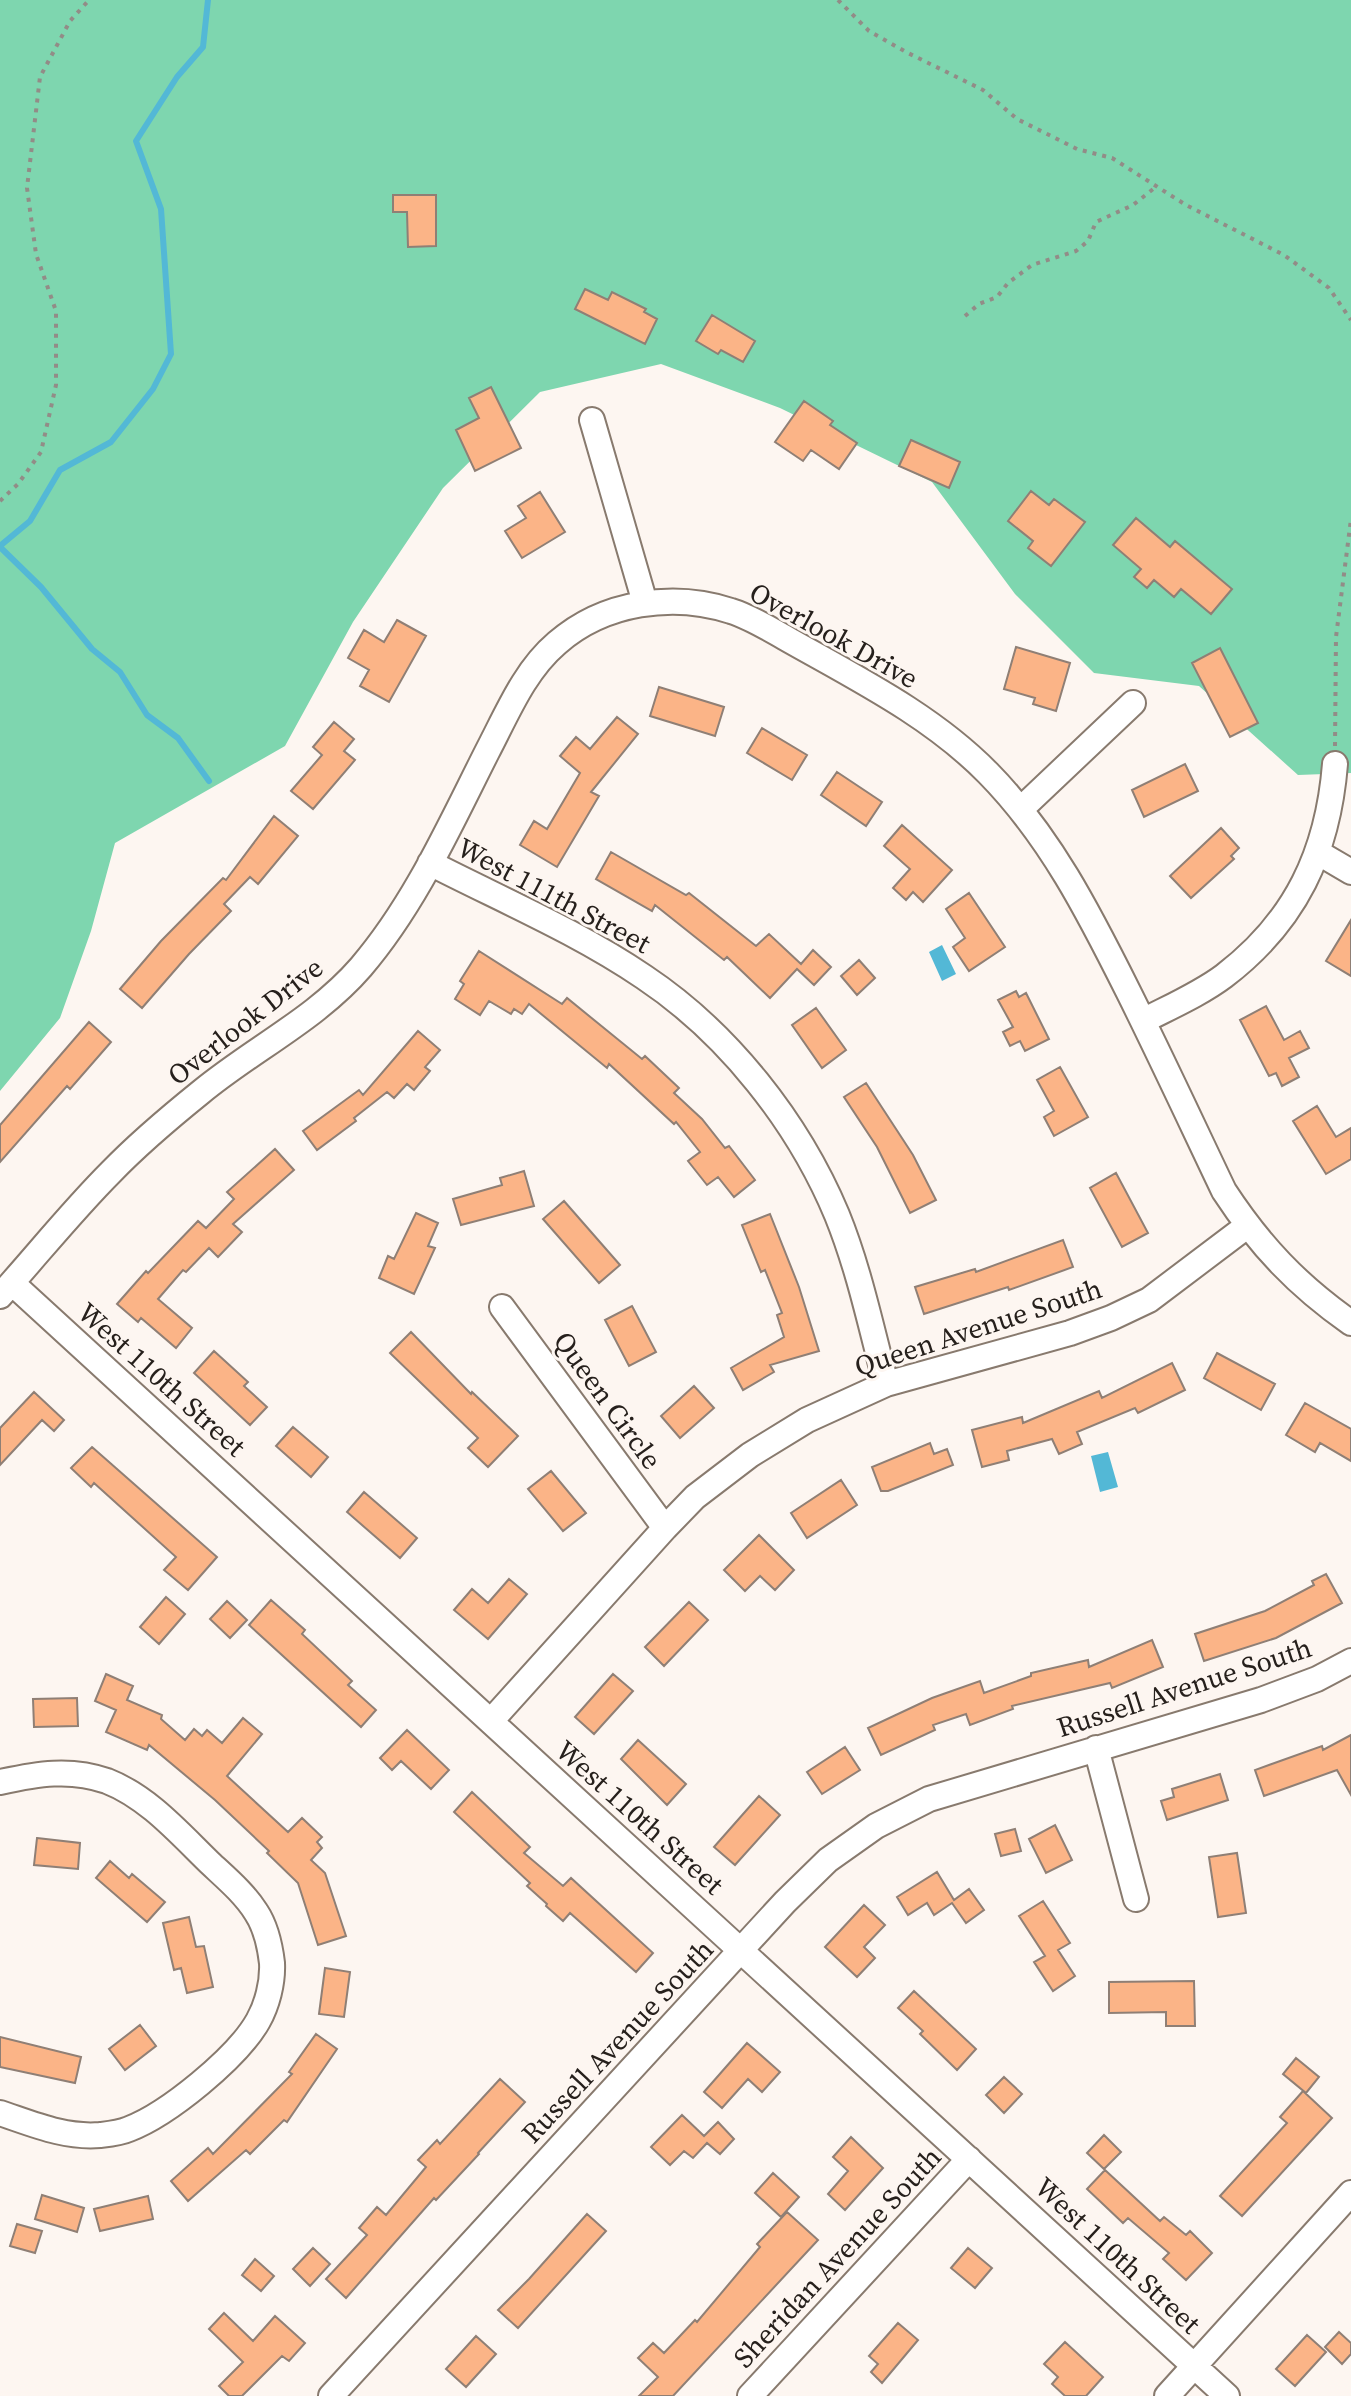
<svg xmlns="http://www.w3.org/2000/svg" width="1351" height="2396" font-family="'Source Serif 4',serif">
  <rect width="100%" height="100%" fill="#fdf6f1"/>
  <!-- forest -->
  <path fill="#7ed6af" d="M 0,0 L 1351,0 L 1351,773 L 1298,775 L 1199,686 L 1094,673 L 1015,594 L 932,482 L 780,408 L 661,364 L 540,392 L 443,488 L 353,622 L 285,746 L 115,843 L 91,931 L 60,1018 L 0,1091 Z"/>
  <!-- water -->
  <path fill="#53b8d6" d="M 942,945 L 956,974 L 942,981 L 929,952 Z
    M 1108,1452 L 1118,1487 L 1100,1492 L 1091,1456 Z"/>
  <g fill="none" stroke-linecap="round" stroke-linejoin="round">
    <!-- stream -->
    <path stroke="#53b8d6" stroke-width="6" d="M 0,546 L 30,521 L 60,470 L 111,442 L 153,389 L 171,354 L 161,209 L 136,141 L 177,77 L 203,47 L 208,0
      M 0,547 L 41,587 L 92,649 L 120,672 L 147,715 L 178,738 L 209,781"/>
  </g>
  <!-- building -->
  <path fill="#fbb487" stroke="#8f7f75" stroke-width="2" d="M 393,195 L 436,195 L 436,246 L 408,247 L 407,212 L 393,212 Z
    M 585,289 L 608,300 L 612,292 L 646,309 L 644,312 L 657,319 L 645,344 L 575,309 Z
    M 712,315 L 755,341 L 743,362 L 721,350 L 718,354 L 696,341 Z
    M 491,387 L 521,448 L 475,471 L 456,430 L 479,418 L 469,398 Z
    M 804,401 L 833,421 L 830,425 L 857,443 L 839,469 L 811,450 L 803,461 L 775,442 Z
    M 911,440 L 960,462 L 949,488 L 899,466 Z
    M 1031,491 L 1049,505 L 1054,499 L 1085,522 L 1051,566 L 1028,548 L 1033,541 L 1008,521 Z
    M 540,492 L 565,532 L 522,558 L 505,531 L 526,518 L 518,506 Z
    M 1136,518 L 1170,547 L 1175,541 L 1232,589 L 1211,614 L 1181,589 L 1174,597 L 1154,580 L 1147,588 L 1134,577 L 1141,569 L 1113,545 Z
    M 397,620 L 426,636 L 389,702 L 360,686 L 369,670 L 348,658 L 364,630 L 384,642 Z
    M 1016,647 L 1070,663 L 1056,711 L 1033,704 L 1035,698 L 1004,689 Z
    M 1220,648 L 1258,723 L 1230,737 L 1192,663 Z
    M 659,687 L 724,707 L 715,736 L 650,716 Z
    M 617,717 L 638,734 L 591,792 L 599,796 L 557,867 L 520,845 L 534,821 L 547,829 L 580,773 L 560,756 L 576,737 L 590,749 Z
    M 334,722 L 354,739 L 344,751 L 355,760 L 313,809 L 291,791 L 322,755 L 313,747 Z
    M 762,728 L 807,755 L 792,780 L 747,753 Z
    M 1185,764 L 1198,791 L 1144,817 L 1132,790 Z
    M 837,772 L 882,802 L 866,826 L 821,795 Z
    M 274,816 L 298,836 L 258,884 L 250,877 L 224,904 L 231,911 L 189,954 L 142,1008 L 120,989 L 161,941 L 223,878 L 226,880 Z
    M 902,825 L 952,870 L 923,902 L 913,892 L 906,900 L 893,888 L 910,869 L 884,846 Z
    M 1221,828 L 1239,848 L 1231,856 L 1234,859 L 1191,898 L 1170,876 Z
    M 611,852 L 686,895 L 689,893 L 756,946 L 769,934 L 801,964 L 813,950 L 831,967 L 814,985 L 797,969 L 770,998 L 727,957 L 724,960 L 655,905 L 652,911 L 596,879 Z
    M 969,893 L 1005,947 L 969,971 L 953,947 L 965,938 L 946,909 Z
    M 1351,920 L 1351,976 L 1326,961 Z
    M 479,951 L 562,1004 L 567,998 L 642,1059 L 645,1056 L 679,1088 L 674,1093 L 702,1119 L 725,1148 L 729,1146 L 755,1180 L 734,1197 L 718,1177 L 707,1185 L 688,1161 L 700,1152 L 676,1122 L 674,1124 L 609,1064 L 607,1068 L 529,1004 L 522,1014 L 514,1009 L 511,1014 L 489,1001 L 480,1015 L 455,999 L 464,984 L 460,981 Z
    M 859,960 L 875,978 L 857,995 L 841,976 Z
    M 1016,991 L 1019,997 L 1026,993 L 1049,1039 L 1025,1051 L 1020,1041 L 1010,1046 L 1003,1032 L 1013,1027 L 998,1000 Z
    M 1266,1006 L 1284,1040 L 1300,1031 L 1309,1048 L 1289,1058 L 1299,1077 L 1282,1086 L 1276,1073 L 1269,1076 L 1240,1020 Z
    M 816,1008 L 846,1050 L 822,1068 L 792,1025 Z
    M 89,1022 L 111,1042 L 70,1089 L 67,1086 L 0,1162 L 0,1125 Z
    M 418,1031 L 440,1050 L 425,1067 L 430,1071 L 414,1090 L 407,1084 L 394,1098 L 387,1092 L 354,1118 L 356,1121 L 317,1150 L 303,1131 L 359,1090 L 363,1095 Z
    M 1060,1067 L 1088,1117 L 1054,1136 L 1044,1117 L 1054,1111 L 1037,1080 Z
    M 866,1083 L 913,1155 L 936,1200 L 910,1213 L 877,1147 L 844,1097 Z
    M 1317,1106 L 1336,1137 L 1351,1128 L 1351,1159 L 1326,1174 L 1293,1121 Z
    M 275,1149 L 294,1170 L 233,1224 L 242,1232 L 218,1257 L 209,1248 L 186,1272 L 183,1270 L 158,1299 L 192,1328 L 176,1348 L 141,1318 L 138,1322 L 117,1304 L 146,1271 L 148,1273 L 198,1221 L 206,1228 L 234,1199 L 227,1192 Z
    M 524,1171 L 534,1206 L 461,1225 L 453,1199 L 502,1185 L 500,1178 Z
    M 1116,1173 L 1148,1233 L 1122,1247 L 1090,1188 Z
    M 564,1201 L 620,1265 L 599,1283 L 543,1219 Z
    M 416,1213 L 438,1223 L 428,1246 L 435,1248 L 414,1294 L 379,1278 L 388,1256 L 394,1259 Z
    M 770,1214 L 799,1287 L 819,1351 L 770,1365 L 774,1372 L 743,1390 L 731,1368 L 784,1337 L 777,1315 L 782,1313 L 765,1270 L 761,1272 L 742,1225 Z
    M 1063,1240 L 1073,1267 L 1009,1290 L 1008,1287 L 924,1314 L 915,1287 L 975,1269 L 976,1272 Z
    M 632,1306 L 656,1352 L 629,1366 L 605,1320 Z
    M 411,1332 L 471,1394 L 472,1392 L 518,1436 L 488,1467 L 468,1448 L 478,1438 L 390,1353 Z
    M 214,1351 L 248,1382 L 244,1386 L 267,1407 L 250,1425 L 194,1373 Z
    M 1217,1353 L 1275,1384 L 1261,1410 L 1204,1378 Z
    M 1172,1363 L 1185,1390 L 1138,1413 L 1135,1408 L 1077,1432 L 1082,1444 L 1059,1454 L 1052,1439 L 1007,1451 L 1009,1460 L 982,1467 L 972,1430 L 1022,1417 L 1023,1423 L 1099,1391 L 1102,1398 Z
    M 694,1386 L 714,1408 L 680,1438 L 661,1416 Z
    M 34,1392 L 64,1420 L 54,1431 L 42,1420 L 0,1465 L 0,1428 Z
    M 1305,1403 L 1351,1429 L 1351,1461 L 1320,1443 L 1315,1452 L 1286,1435 Z
    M 293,1427 L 328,1457 L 311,1477 L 276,1446 Z
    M 930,1443 L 934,1454 L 947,1449 L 953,1465 L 888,1491 L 881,1491 L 872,1467 Z
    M 92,1447 L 217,1557 L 188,1590 L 164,1570 L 176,1557 L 94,1483 L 91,1487 L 71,1468 Z
    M 551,1471 L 586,1513 L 563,1531 L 528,1489 Z
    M 841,1480 L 857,1505 L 807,1538 L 791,1513 Z
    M 364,1492 L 417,1538 L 400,1558 L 347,1512 Z
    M 759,1535 L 794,1570 L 775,1590 L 760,1576 L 745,1591 L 724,1570 Z
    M 1326,1574 L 1342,1603 L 1276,1638 L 1204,1661 L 1195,1634 L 1265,1611 L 1314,1585 L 1312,1581 Z
    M 509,1579 L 527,1594 L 488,1639 L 454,1610 L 472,1589 L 488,1603 Z
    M 166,1597 L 185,1614 L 159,1644 L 140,1627 Z
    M 271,1600 L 305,1630 L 302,1634 L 352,1681 L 348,1685 L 376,1710 L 361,1727 L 249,1625 Z
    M 227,1601 L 247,1620 L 230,1638 L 210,1619 Z
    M 689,1602 L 708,1620 L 664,1666 L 645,1647 Z
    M 1152,1640 L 1163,1667 L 1112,1688 L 1110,1683 L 1012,1706 L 1013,1709 L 970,1725 L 966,1714 L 933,1725 L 935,1730 L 881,1755 L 868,1728 L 932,1698 L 980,1681 L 984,1693 L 1031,1676 L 1031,1673 L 1088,1660 L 1089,1667 Z
    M 106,1674 L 133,1686 L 127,1700 L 162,1715 L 161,1719 L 185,1740 L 194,1729 L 202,1736 L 207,1730 L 222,1743 L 243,1718 L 262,1734 L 227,1776 L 288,1832 L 302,1818 L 322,1837 L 317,1842 L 322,1848 L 311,1860 L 325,1873 L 346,1936 L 318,1945 L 298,1883 L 267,1853 L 269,1851 L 215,1800 L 149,1745 L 147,1750 L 106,1732 L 116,1710 L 95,1701 Z
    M 613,1674 L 633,1691 L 594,1734 L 575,1717 Z
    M 77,1698 L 78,1726 L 34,1727 L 33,1699 Z
    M 407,1730 L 449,1770 L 431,1789 L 401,1761 L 392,1770 L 380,1758 Z
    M 1351,1735 L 1351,1795 L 1337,1770 L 1264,1796 L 1255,1770 L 1322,1746 L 1323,1750 Z
    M 638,1740 L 686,1784 L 667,1805 L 621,1759 Z
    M 845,1747 L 860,1770 L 822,1794 L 807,1772 Z
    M 1220,1774 L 1228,1800 L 1167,1820 L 1161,1801 L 1174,1797 L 1172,1789 Z
    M 472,1792 L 530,1847 L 524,1853 L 563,1886 L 571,1878 L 653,1953 L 636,1972 L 570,1913 L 563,1921 L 546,1906 L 547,1904 L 527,1886 L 530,1883 L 454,1812 Z
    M 759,1796 L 780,1815 L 735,1865 L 714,1847 Z
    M 1055,1825 L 1072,1860 L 1046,1873 L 1029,1839 Z
    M 1015,1829 L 1021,1851 L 1001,1856 L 995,1834 Z
    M 37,1838 L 80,1843 L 78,1869 L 34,1865 Z
    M 1237,1853 L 1246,1913 L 1218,1917 L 1209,1857 Z
    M 110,1861 L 129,1878 L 132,1874 L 165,1902 L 147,1922 L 96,1878 Z
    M 937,1872 L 954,1900 L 969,1889 L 984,1910 L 966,1923 L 952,1903 L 934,1915 L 927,1903 L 908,1915 L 897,1897 Z
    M 1043,1901 L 1070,1943 L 1058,1950 L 1075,1976 L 1053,1991 L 1034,1962 L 1045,1956 L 1019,1916 Z
    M 864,1905 L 885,1925 L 864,1947 L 875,1958 L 857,1977 L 825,1947 Z
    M 189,1917 L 196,1947 L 204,1946 L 213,1987 L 187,1993 L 181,1968 L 174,1970 L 163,1923 Z
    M 325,1968 L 350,1972 L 344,2017 L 319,2014 Z
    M 1194,1981 L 1195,2026 L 1166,2026 L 1166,2012 L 1109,2013 L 1109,1982 Z
    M 914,1991 L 976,2049 L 957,2070 L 920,2034 L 923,2031 L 898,2008 Z
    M 140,2025 L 156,2046 L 125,2070 L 109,2049 Z
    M 316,2034 L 337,2049 L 287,2122 L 284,2120 L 250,2154 L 246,2150 L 188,2201 L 171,2181 L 208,2148 L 213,2154 L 292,2074 L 289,2072 Z
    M 0,2037 L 81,2057 L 75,2083 L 0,2067 Z
    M 747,2043 L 780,2072 L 762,2092 L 748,2079 L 722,2108 L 704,2092 Z
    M 1296,2058 L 1319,2077 L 1306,2093 L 1283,2074 Z
    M 1004,2077 L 1022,2094 L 1004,2113 L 986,2095 Z
    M 500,2079 L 525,2102 L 478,2153 L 479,2154 L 436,2200 L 434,2198 L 346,2298 L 326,2279 L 367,2235 L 359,2228 L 377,2207 L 386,2215 L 426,2167 L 418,2160 L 437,2140 L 440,2144 Z
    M 1303,2091 L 1332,2118 L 1242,2216 L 1220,2196 L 1287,2123 L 1280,2117 Z
    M 682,2115 L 704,2136 L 718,2122 L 734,2139 L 720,2154 L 707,2143 L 693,2158 L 684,2151 L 670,2165 L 651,2147 Z
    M 1104,2135 L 1121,2152 L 1104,2169 L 1087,2153 Z
    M 851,2137 L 883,2168 L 845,2210 L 828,2194 L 848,2171 L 833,2157 Z
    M 1105,2170 L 1160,2221 L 1164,2217 L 1186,2235 L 1190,2231 L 1212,2253 L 1186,2280 L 1163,2259 L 1169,2253 L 1128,2218 L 1123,2223 L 1087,2189 Z
    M 773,2173 L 799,2197 L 781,2217 L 755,2193 Z
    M 42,2195 L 84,2208 L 77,2232 L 35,2219 Z
    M 148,2196 L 153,2219 L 100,2231 L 94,2209 Z
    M 787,2212 L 818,2240 L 673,2396 L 639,2396 L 658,2377 L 638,2358 L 653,2343 L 664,2353 L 695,2320 L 697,2322 L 760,2247 L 757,2244 Z
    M 587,2214 L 606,2231 L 518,2328 L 498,2310 L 529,2279 Z
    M 17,2224 L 42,2231 L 35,2253 L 10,2246 Z
    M 313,2248 L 330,2264 L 310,2286 L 293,2269 Z
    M 968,2248 L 992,2268 L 975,2288 L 951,2268 Z
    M 255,2259 L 274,2276 L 261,2291 L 242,2275 Z
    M 224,2313 L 253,2341 L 275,2316 L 305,2343 L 289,2361 L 282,2356 L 242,2396 L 229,2396 L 219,2386 L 243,2362 L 209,2329 Z
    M 898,2323 L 918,2340 L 882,2383 L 871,2372 L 878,2364 L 869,2356 Z
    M 1339,2332 L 1351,2343 L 1351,2354 L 1342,2364 L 1325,2347 Z
    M 1307,2335 L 1326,2352 L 1295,2386 L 1276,2369 Z
    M 476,2336 L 496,2354 L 466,2387 L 446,2369 Z
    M 1065,2342 L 1103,2377 L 1086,2396 L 1065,2396 L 1052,2384 L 1058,2377 L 1044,2364 Z"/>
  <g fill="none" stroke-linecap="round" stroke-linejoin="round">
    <!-- street casing -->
    <g stroke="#887a6e" stroke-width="28">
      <path id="street" d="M 592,420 L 645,603
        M 1021,809 L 1133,703
        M 1317,852 L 1351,872
        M 430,863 C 502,900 578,932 644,977 C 728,1033 798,1122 837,1215 C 859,1269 871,1327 886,1384
        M 1143,1021 C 1170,1007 1200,994 1224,976 C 1296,921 1328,852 1335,764
        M 12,1283 L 1227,2396
        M 0,1296 C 37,1255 72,1211 111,1172 C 139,1143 170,1117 201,1092 C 253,1049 316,1019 361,967 C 415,904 450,825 487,752 C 507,714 524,671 557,643 C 604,602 673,592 731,611 C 751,617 771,630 789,640 C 858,679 932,716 988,773 C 1050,836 1089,913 1128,991 C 1161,1057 1192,1124 1224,1191 C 1260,1246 1297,1285 1351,1323
        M 502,1307 L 665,1528
        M 491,1721 L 665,1528 L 695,1497 L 750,1455 L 807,1420 L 886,1384 L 1070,1333 L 1111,1318 L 1149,1300 L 1247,1226
        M 1096,1748 L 1136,1899
        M 0,1782 C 37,1774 70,1768 107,1781 C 148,1797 179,1833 210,1863 C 226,1878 244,1893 256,1912 C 266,1927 270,1946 272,1963 C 273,1983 267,2005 258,2021 C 237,2058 168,2114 129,2129 C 120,2133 109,2134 100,2135 C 65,2138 33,2124 0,2113
        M 331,2396 L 785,1902 L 828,1860 L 876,1826 L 929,1799 L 1261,1700 L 1317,1679 L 1351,1661
        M 750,2396 L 969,2159
        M 1167,2396 L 1351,2193"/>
    </g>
    <!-- path -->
    <path stroke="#928c87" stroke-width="4" stroke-dasharray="4 6" stroke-linecap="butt" d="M 838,0 L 869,31 L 906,52 L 983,90 L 1017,119 L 1077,149 L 1112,158 L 1186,205 L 1284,255 L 1329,288 L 1351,320
      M 965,316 L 979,304 L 997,297 L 1008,283 L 1032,265 L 1076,251 L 1088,241 L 1096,222 L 1133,205 L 1157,186
      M 0,501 L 18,484 L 41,452 L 56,385 L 56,311 L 36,254 L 27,188 L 40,77 L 70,21 L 89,0
      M 1335,746 L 1336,637 L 1351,519"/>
    <!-- street -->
    <use href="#street" stroke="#fff" stroke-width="24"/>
  </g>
  <g text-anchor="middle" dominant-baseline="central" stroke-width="6" stroke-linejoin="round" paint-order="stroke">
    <!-- street labels -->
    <g font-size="28" fill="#26201c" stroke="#fdf6f1">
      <text transform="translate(834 635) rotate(29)">Overlook Drive</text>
      <text transform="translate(554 895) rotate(28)">West 111th Street</text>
      <text transform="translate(245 1021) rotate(-38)">Overlook Drive</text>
      <text transform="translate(978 1327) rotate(-18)">Queen Avenue South</text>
      <text transform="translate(162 1379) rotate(42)">West 110th Street</text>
      <text transform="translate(608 1400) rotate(54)">Queen Circle</text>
      <text transform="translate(1184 1687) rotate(-18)">Russell Avenue South</text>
      <text transform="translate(640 1817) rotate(42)">West 110th Street</text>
      <text transform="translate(617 2041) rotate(-47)">Russell Avenue South</text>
      <text transform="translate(1118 2255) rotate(43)">West 110th Street</text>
      <text transform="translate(837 2257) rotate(-47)">Sheridan Avenue South</text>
    </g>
  </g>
</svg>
